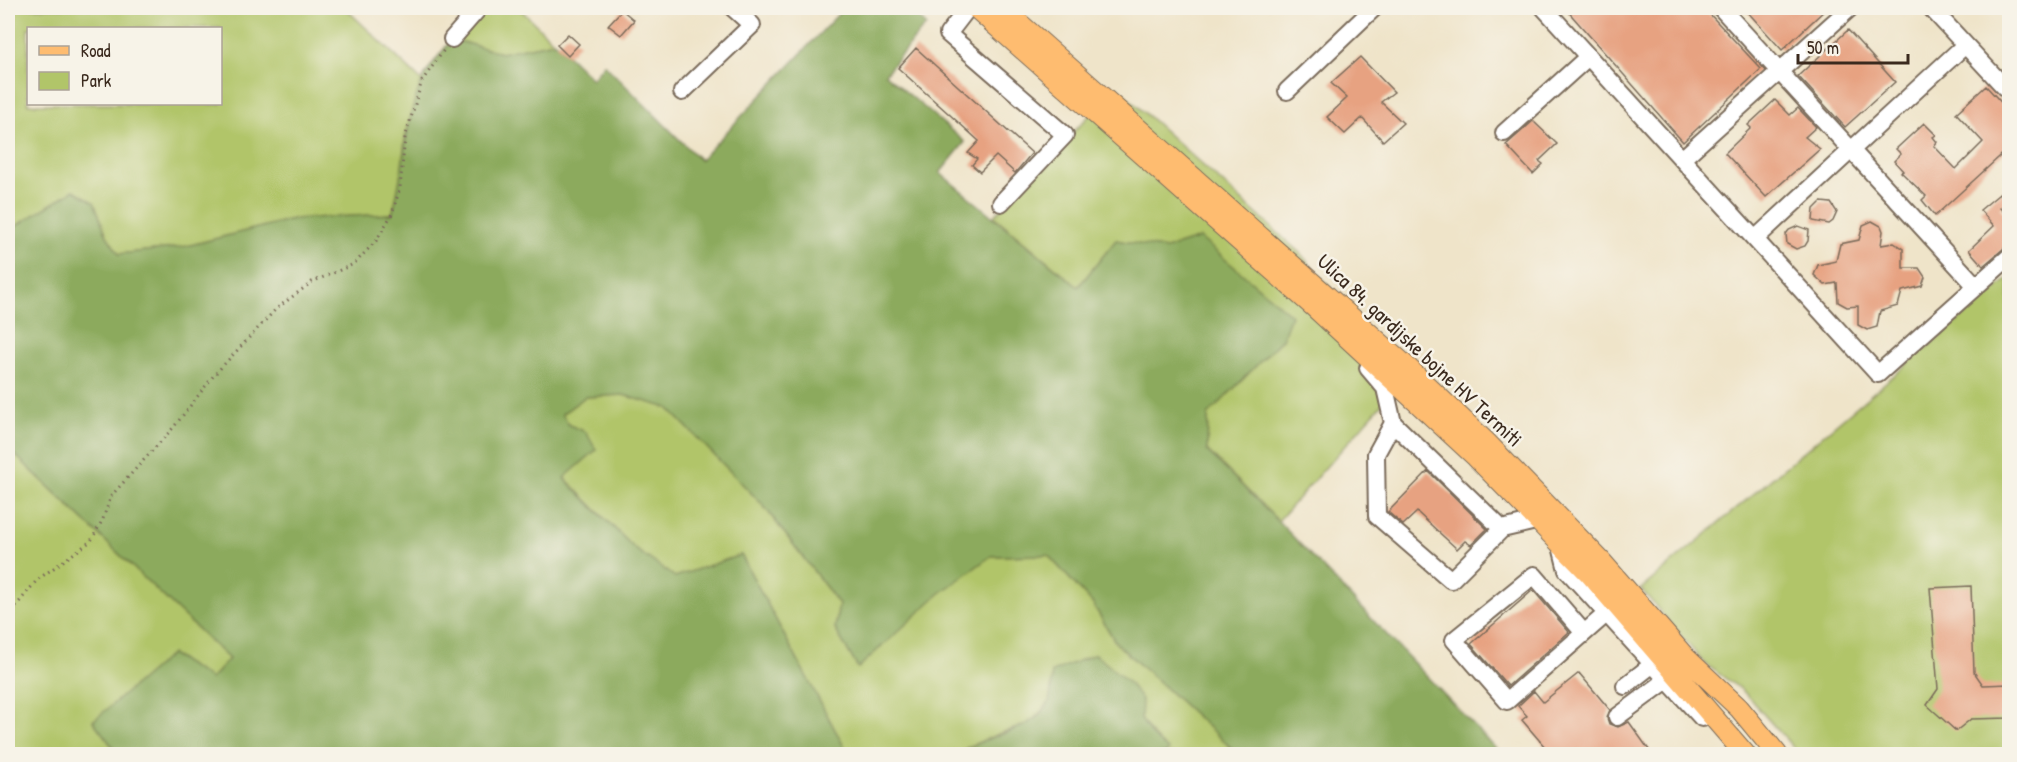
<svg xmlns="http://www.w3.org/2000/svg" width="2017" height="762" font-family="'Patrick Hand',sans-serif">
  <rect width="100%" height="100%" fill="#f7f3e8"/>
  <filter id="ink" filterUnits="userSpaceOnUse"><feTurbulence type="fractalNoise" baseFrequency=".0167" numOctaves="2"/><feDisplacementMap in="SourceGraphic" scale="12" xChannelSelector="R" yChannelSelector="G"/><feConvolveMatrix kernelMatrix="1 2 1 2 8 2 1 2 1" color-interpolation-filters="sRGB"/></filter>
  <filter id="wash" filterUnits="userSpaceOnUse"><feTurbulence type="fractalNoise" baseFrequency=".008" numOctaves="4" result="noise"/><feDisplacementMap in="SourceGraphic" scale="24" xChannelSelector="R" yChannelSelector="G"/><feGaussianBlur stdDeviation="1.35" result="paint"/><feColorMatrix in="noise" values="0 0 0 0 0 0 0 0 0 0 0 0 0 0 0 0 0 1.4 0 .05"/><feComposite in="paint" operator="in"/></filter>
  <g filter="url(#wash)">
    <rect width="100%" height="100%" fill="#efe4c9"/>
    <!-- green -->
    <path fill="#b1c569" stroke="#767844" stroke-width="1.5" fill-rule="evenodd" d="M 8,8 L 345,8 L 422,81 L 405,138 L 400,188 L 392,214 L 293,219 L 183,247 L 119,254 L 107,236 L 94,202 L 48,208 L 8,231 ZM 28,28 L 220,28 L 220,104 L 28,104 Z
      M 479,8 L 519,8 L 554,42 L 501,53 L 452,39 Z
      M 1116,87 L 1301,254 L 1406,377 L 1278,521 L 1207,450 L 1208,415 L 1282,339 L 1200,238 L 1166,249 L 1116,240 L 1078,287 L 994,216 Z
      M 2009,278 L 2009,754 L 1799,754 L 1743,691 L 1704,663 L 1641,589 Z
      M 623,395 L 668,407 L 763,505 L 839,604 L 835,629 L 939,593 L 991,556 L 1048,555 L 1093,604 L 1116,643 L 1238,754 L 1165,754 L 1167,750 C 1158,741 1149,733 1142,721 C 1130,699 1137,689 1114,672 L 1049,703 L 1028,725 L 1003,732 L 968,747 L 959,754 L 848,754 L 741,555 L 675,577 L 635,549 L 564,477 L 586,432 L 569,425 L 562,414 L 585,397 Z
      M 8,448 L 229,659 L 211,679 L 93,720 L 118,754 L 8,754 Z"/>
    <!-- forest -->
    <path fill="#8caa5d" stroke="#646a3e" stroke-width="1.5" d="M 844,8 L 909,8 L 926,25 L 885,74 L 965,142 L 940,173 L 1078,287 L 1116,240 L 1166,249 L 1200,238 L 1291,315 L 1282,339 L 1208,415 L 1207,451 L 1278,521 L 1501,754 L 1238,754 L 1116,643 L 1093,604 L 1048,555 L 991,556 L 939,594 L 858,668 L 835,629 L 839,604 L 763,505 L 668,408 L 623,395 L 585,397 L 562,414 L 569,425 L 586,432 L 596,450 L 564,478 L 635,549 L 675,577 L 741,555 L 848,754 L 118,754 L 93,721 L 171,654 L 211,679 L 229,659 L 8,448 L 8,231 L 74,190 L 94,202 L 107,236 L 119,254 L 183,247 L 293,219 L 392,214 C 405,171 403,124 422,81 C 428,67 442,52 452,39 L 501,53 L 554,42 L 592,79 L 604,64 L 700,160 Z
      M 1095,654 L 1129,683 L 1142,700 L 1141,719 L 1151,735 L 1168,750 L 1165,754 L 959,754 C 985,733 1031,734 1048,704 C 1052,696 1051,681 1052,672 Z"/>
    <g id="blocks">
      <!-- building -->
      <path fill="#e7a281" d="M 1565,8 L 1704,8 L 1761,69 L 1683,142 Z
        M 1744,8 L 1827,8 L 1782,50 Z
        M 622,10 L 634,20 L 621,35 L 608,25 Z
        M 1848,30 L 1895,82 L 1845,127 L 1798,76 Z
        M 568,34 L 579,44 L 568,56 L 557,45 Z
        M 916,48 L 1032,153 L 1015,173 L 996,156 L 980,172 L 972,165 L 977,159 L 968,153 L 979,141 L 898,68 Z
        M 1360,57 L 1394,92 L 1381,102 L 1403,123 L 1383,141 L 1362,118 L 1345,134 L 1327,117 L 1347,98 L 1331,83 Z
        M 1986,86 L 2010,112 L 2010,147 L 1935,216 L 1922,200 L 1926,196 L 1901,172 L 1903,171 L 1894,161 L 1901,154 L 1896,149 L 1924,123 L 1936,135 L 1933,137 L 1937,142 L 1934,146 L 1956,169 L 1983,142 L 1956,113 Z
        M 1775,100 L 1790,115 L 1798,108 L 1816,127 L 1805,137 L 1820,149 L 1766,197 L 1725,153 L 1751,128 L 1748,125 Z
        M 1533,121 L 1557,144 L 1539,161 L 1543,164 L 1533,174 L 1506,145 Z
        M 2010,185 L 2010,200 L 2000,208 L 2010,218 L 2010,243 L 1983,266 L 1969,250 L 1994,226 L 1980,210 Z
        M 1821,202 L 1831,203 L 1837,212 L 1833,221 L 1829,224 L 1813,221 L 1814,209 Z
        M 1872,221 L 1881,226 L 1883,231 L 1881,245 L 1894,243 L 1903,249 L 1903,268 L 1919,268 L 1925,277 L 1922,286 L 1902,291 L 1898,306 L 1880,311 L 1877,327 L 1867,330 L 1858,325 L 1858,306 L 1847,307 L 1838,302 L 1837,283 L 1825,285 L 1814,275 L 1818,265 L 1836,261 L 1840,244 L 1859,240 L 1863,225 Z
        M 1798,226 L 1809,230 L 1808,241 L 1805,246 L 1796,249 L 1787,244 L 1786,234 L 1789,230 Z
        M 1428,471 L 1487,529 L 1471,545 L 1465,541 L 1457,549 L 1417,512 L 1403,525 L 1388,512 Z
        M 1971,586 L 1974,672 L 1983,685 L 2010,684 L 2010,718 L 1971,719 L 1956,731 L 1927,705 L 1938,689 L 1930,588 Z
        M 1533,590 L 1569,632 L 1508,686 L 1471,644 Z
        M 1579,673 L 1610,710 L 1607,718 L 1609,724 L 1618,727 L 1629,722 L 1652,754 L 1551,754 L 1522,720 L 1527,716 L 1518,706 L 1534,691 L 1543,702 Z"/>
    </g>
  </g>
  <g filter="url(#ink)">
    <use href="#blocks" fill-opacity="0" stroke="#7a6b5a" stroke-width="1.5"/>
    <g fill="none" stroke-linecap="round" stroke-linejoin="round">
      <!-- minor casing -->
      <g stroke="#7a6b5a" stroke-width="20">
        <path id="minor" d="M 968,8 L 948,34 L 1065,135 L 1001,203
          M 1544,8 L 1878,374 L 2010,256
          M 1721,8 L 1976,286
          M 1931,8 L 2010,93
          M 452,39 L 479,8
          M 1287,91 L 1374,8
          M 682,92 L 752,25 L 733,8
          M 1504,133 L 1588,57
          M 1682,159 L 1850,8
          M 1755,239 L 1965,45
          M 1368,368 L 1385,388 L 1393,423 L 1502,529 L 1540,520
          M 1393,423 L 1376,454 L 1377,516 L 1451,580 L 1502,529
          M 1560,542 L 1567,570 L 1702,718
          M 1584,633 L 1534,575 L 1454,640 L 1507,701 L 1606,614
          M 1625,686 L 1653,664
          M 1617,717 L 1667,680"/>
      </g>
      <!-- major casing -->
      <g stroke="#7a6b5a" stroke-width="22">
        <path id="major" d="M 976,8 L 1313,306 L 1476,457 L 1589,573 L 1745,754
          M 1002,8 L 1406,366 L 1486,442 L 1602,562 L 1686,658 L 1739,708 L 1777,754"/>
      </g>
      <!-- path -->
      <path stroke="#7a6b5a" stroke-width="3" stroke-dasharray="1.5 4.5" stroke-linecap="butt" d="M 8,616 L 37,580 L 91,541 L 103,519 L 111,496 L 173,428 L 215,374 L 276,309 L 312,282 L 354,264 L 376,241 L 392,214 L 400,188 L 405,138 L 422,81 L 444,50"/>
      <!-- minor -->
      <use href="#minor" stroke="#fff" stroke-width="16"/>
      <!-- major -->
      <use href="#major" stroke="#febc70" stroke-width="20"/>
    </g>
  </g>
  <g text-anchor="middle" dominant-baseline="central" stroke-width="5" stroke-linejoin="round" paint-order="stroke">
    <!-- street labels -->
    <g font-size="21" fill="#3b2a1e" stroke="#f7f3e8">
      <text transform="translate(1420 350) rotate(43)">Ulica 84. gardijske bojne HV Termiti</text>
    </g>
  </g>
  <!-- margin -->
  <rect width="2017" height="762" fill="none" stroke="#f7f3e8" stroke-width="30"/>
  <!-- legend -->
  <rect x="27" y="27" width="195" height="78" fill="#f7f3e8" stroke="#aca397" stroke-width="1.5"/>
  <rect x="39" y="46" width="30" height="9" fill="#febc70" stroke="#aca397" stroke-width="1.5"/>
  <text x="81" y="57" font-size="18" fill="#3b2a1e">Road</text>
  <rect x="39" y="72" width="30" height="18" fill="#b1c569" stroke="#aca397" stroke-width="1.5"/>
  <text x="81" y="87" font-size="18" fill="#3b2a1e">Park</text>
  <!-- scale -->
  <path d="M1798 54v9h110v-9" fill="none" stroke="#3b2a1e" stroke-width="3"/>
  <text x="1807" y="54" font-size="18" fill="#3b2a1e" stroke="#f7f3e8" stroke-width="4.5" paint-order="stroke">50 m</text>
</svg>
